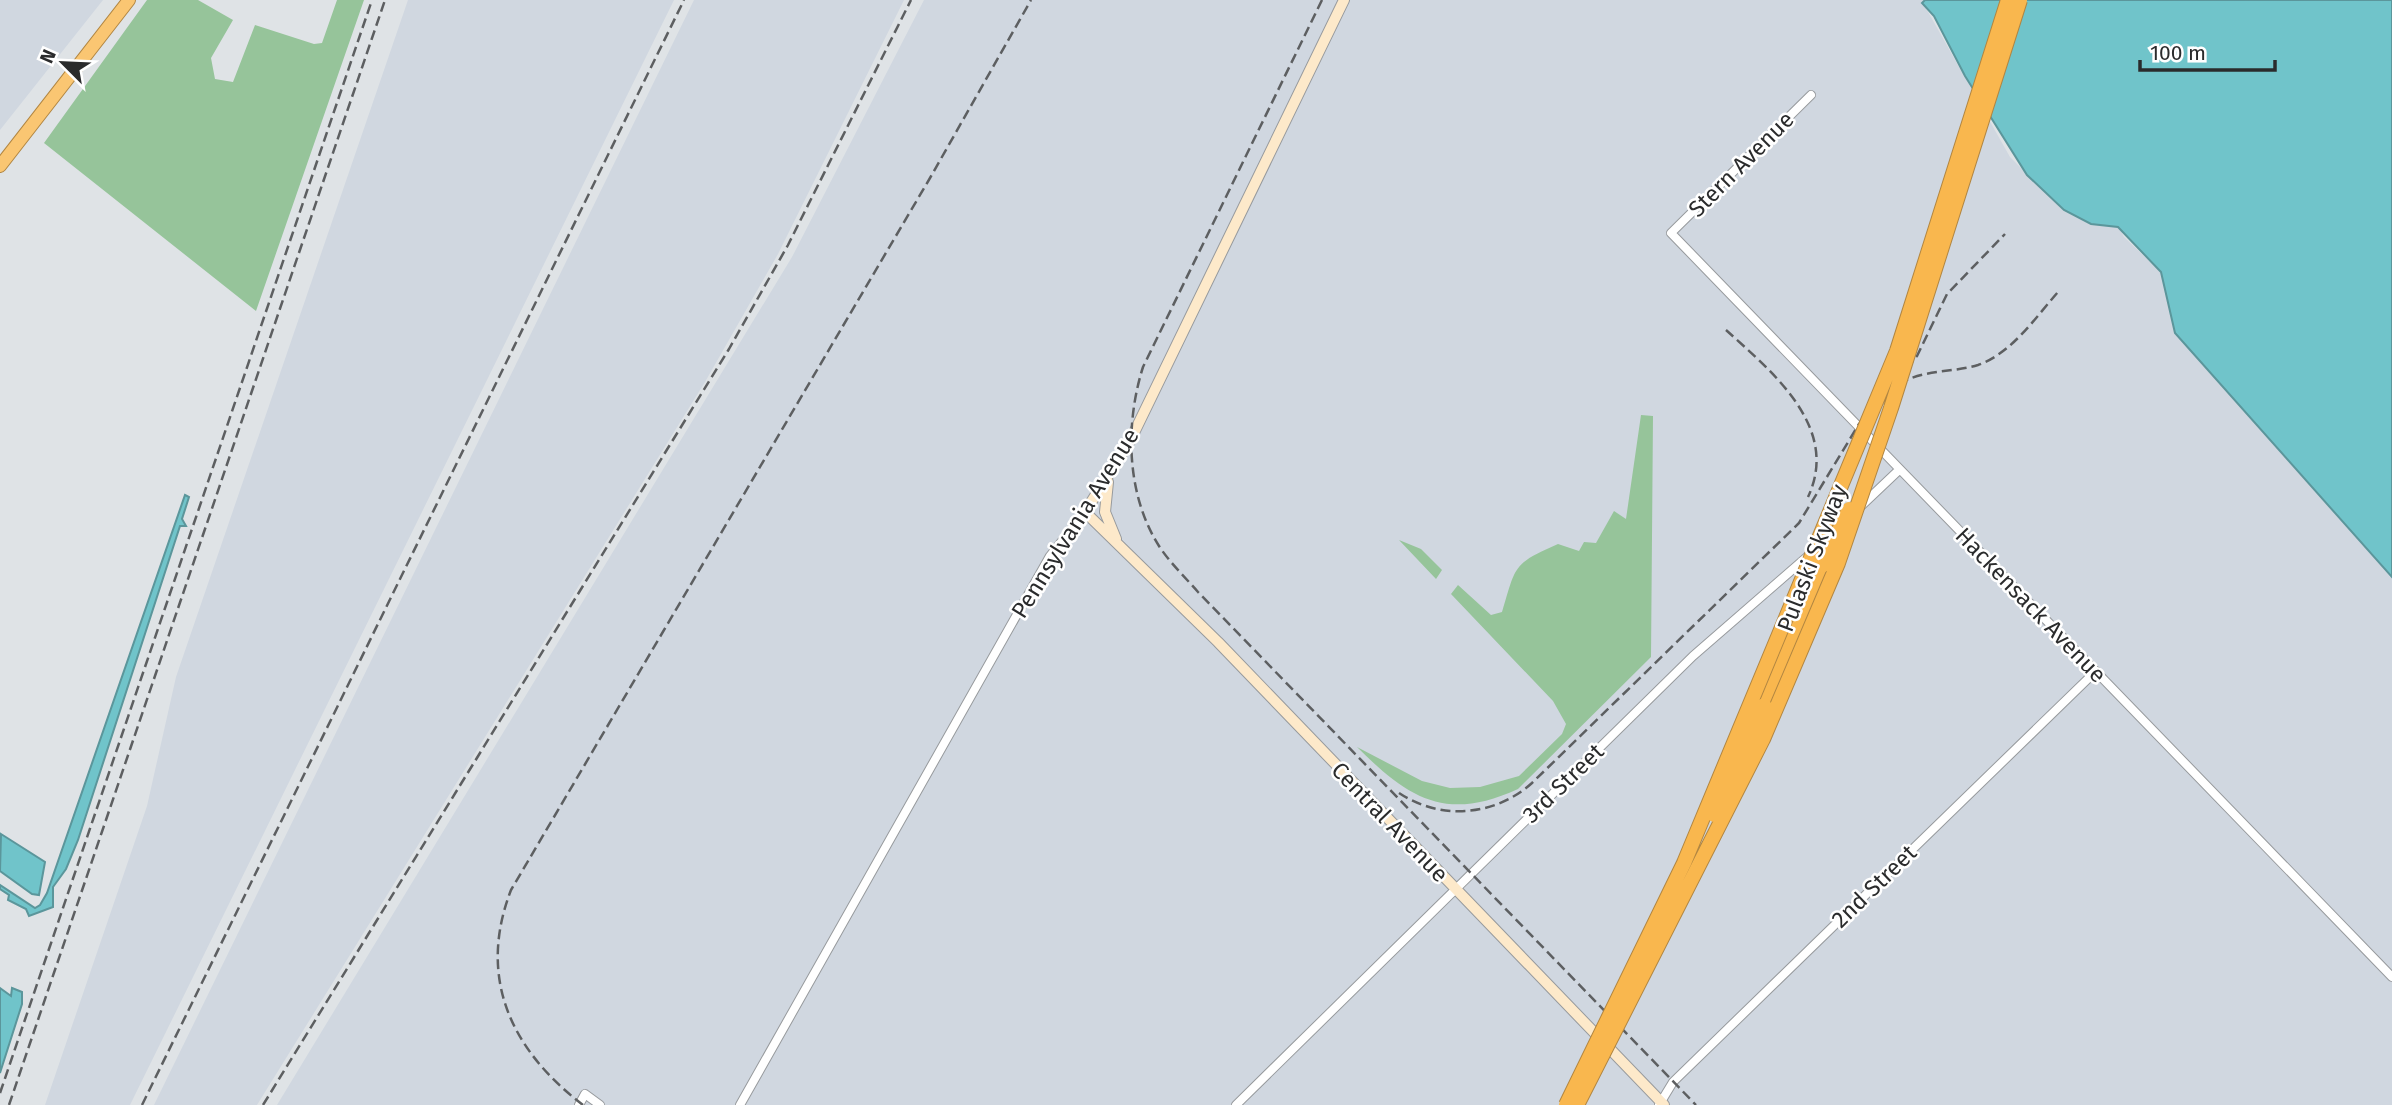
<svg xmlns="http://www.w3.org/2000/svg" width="2392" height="1105" font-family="'Fira Sans',sans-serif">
  <rect width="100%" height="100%" fill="#dfe3e6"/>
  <!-- built -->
  <path fill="#d0d7e0" d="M 0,0 L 103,0 L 0,130 Z
    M 408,0 L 674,0 L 130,1105 L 45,1105 L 147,806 L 176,677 Z
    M 694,0 L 904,0 L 778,254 L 705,382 L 257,1105 L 154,1105 Z
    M 924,0 L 1925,0 L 1923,3 L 2010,157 L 2064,211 L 2090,224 L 2119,227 L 2124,237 L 2162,273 L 2174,331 L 2392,577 L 2392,1105 L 277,1105 L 792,257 Z"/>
  <!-- green -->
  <path fill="#96c49a" d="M 147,0 L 198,0 L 233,20 L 211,58 L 215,79 L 233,82 L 255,25 L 314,44 L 322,43 L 337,0 L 364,0 L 256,311 L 44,143 Z
    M 1641,415 L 1653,416 L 1651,657 L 1518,789 C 1446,822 1409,799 1357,747 L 1422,781 L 1450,788 L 1480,787 L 1519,776 L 1562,734 L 1566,724 L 1553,701 L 1451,594 L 1458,585 L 1491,615 L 1502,612 C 1516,566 1512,564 1558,544 L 1579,551 L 1584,542 L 1596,543 L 1614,511 L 1626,519 Z
    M 1399,540 L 1421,549 L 1442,570 L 1436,579 Z"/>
  <!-- water -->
  <path fill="#70c4ca" stroke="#5b969b" stroke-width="2" d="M 1925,0 L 2392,0 L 2392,577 L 2175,333 L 2161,272 L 2118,227 L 2091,224 L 2064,210 L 2027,175 L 1965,76 L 1934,16 L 1922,3 Z
    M 185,495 L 189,497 L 182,519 L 186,526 L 180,526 L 78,840 L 66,869 L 53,887 L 53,907 L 29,916 L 26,909 L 8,900 L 9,895 L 0,889 L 0,885 L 35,908 L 40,905 L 47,893 Z
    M 1,834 L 45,862 L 39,895 L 32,894 L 0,871 Z
    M 0,988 L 11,996 L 12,988 L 22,992 L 22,1004 L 0,1073 Z"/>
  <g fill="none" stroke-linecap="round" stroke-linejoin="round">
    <!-- minor casing -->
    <g stroke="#979a9d" stroke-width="10">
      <path id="minor" d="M 1811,95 L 1671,233 L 2392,977
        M 1861,506 L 1899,470
        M 579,1105 L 585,1094 L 600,1105
        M 740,1105 L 1050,556 L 1085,512
        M 1236,1105 L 1693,656 L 1808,556
        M 1659,1105 L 1673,1082 L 2096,671"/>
    </g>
    <!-- secondary casing -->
    <g stroke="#979a9d" stroke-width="12">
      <path id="secondary" d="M 1344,0 L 1131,439 L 1085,512 L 1218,642 L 1664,1105
        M 1108,482 L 1105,512 L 1116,539"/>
    </g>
    <!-- trunk casing -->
    <g stroke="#b18642" stroke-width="14">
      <path id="trunk" d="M 0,166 L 129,0"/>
    </g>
    <!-- motorway casing -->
    <g stroke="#b18642" stroke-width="16">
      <path id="motorway" d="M 1764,705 L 1822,566"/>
    </g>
    <!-- minor -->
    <use href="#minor" stroke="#fff" stroke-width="8"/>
    <!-- secondary -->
    <use href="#secondary" stroke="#fde9ca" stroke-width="10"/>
    <!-- trunk -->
    <use href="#trunk" stroke="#fac672" stroke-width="12"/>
    <!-- motorway -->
    <use href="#motorway" stroke="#f9b74e" stroke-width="14"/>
    <!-- rail -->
    <path stroke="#5d5f61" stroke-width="2.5" stroke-dasharray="10 5" stroke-linecap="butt" d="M 1322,0 L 1143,367 C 1125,424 1126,494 1159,546 C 1170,563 1185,577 1198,592 L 1696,1105
      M 1726,330 C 1771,371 1841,427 1808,497
      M 1899,384 C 1924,369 1951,373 1978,365 C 2012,353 2035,318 2058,292
      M 1399,793 C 1441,821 1495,816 1532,783 L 1799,523 L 1859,424 L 1917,356 L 1947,294 L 2005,234
      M 0,1093 L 372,0
      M 9,1105 L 385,0
      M 142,1105 L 684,0
      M 263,1105 L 729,349 L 788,245 L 911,0
      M 583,1105 C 511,1050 477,978 511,890 L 930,178 L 1031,0"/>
    <!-- motorway-bridge casing -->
    <g stroke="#b18642" stroke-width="16" stroke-linecap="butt">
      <path id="motorway-bridge" d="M 1822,566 L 1849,509
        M 1714,815 L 1764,705
        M 1566,1105 L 1684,863 L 1897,351 L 2008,0
        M 1577,1105 L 1763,739 L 1838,563 L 1891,408 L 2020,0"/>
    </g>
    <!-- motorway-bridge -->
    <use href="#motorway-bridge" stroke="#f9b74e" stroke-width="14"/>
  </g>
  <g text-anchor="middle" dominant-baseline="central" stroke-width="5" stroke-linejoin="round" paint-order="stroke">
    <!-- street labels -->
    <g font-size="23" fill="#2a2b2c" stroke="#fff">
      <text transform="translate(1741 164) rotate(-45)">Stern Avenue</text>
      <text transform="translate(1075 523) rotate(-58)">Pennsylvania Avenue</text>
      <text transform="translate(1812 558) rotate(-69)">Pulaski Skyway</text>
      <text transform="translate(2031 605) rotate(46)">Hackensack Avenue</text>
      <text transform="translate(1563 783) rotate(-44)">3rd Street</text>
      <text transform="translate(1390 822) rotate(46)">Central Avenue</text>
      <text transform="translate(1874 886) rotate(-44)">2nd Street</text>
    </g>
  </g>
  <!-- north arrow -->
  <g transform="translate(63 63) rotate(294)" stroke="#ffffff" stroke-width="5" paint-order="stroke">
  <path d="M0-5L12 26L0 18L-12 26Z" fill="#2a2b2c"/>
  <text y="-10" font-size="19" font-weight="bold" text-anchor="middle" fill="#2a2b2c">N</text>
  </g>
  <!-- scale -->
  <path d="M2140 60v10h135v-10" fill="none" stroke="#2a2b2c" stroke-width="3.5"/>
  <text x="2150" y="60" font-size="21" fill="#2a2b2c" stroke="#ffffff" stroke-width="5" paint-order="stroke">100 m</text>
</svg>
